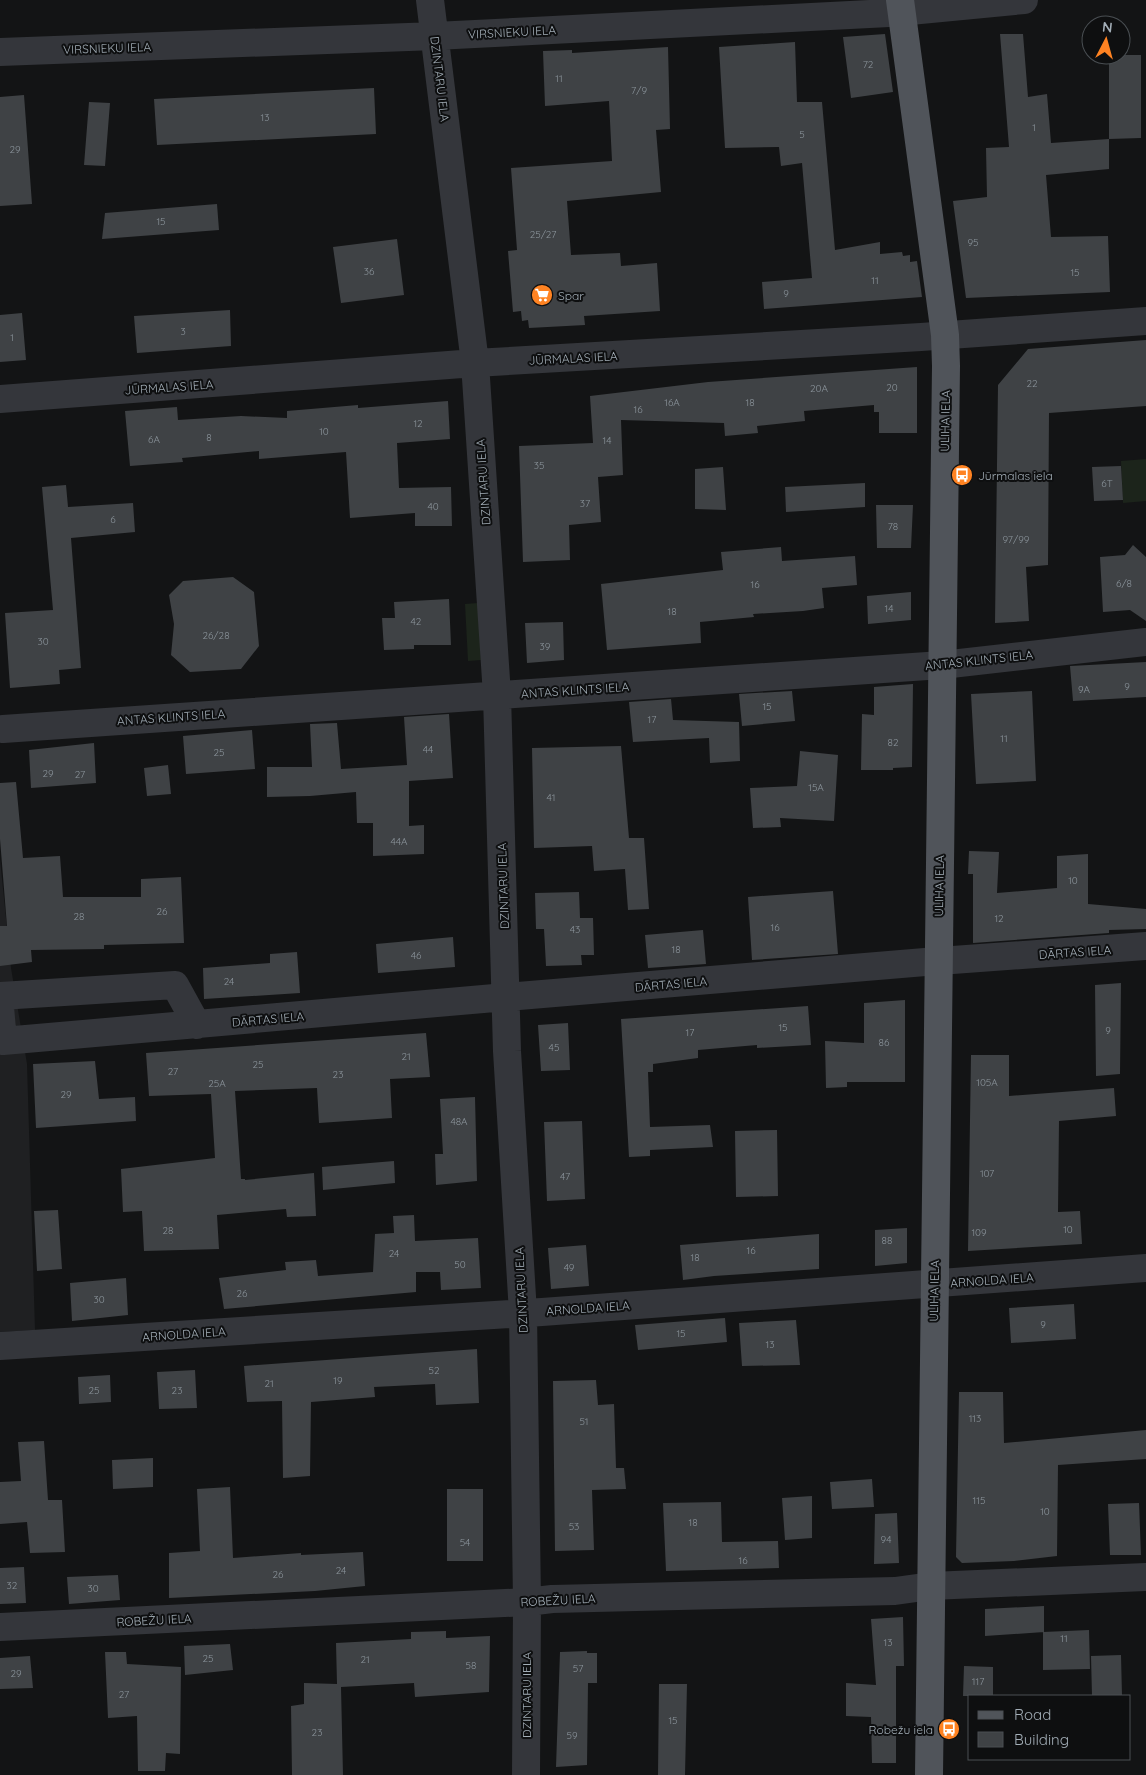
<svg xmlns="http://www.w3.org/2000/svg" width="1146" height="1775" font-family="Quicksand,sans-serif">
  <rect width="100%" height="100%" fill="#131415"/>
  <!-- built -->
  <path fill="#1f2022" d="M 0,859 L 11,968 L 27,1064 L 35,1330 L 0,1332 Z"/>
  <!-- green -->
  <path fill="#1c241b" d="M 1146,459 L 1146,501 L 1123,503 L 1121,461 Z
    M 478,603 L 481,660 L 468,661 L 465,604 Z"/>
  <!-- building -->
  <path fill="#3f4245" d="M 885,34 L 893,92 L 851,98 L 843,37 Z
    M 1000,34 L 1023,34 L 1028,97 L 1047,94 L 1051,143 L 1109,139 L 1109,169 L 1046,175 L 1051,237 L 1108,236 L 1110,292 L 966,298 L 953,201 L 987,197 L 986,148 L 1009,147 Z
    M 795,42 L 797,102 L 822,102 L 835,250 L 880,242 L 880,254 L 902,252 L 903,256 L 910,255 L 910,262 L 917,261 L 922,297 L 764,309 L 762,282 L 812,278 L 802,163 L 781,166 L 779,147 L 725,148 L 719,47 Z
    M 668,47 L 670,129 L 656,130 L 661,192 L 567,201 L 571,255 L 620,253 L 621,266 L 657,263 L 660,311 L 584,316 L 585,325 L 529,328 L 528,320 L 522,321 L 521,311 L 513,312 L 508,251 L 517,250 L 511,168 L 612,161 L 609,101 L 545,106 L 543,51 L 572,50 L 572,53 Z
    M 1109,55 L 1141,55 L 1141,138 L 1109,139 Z
    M 374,88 L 376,134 L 157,145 L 154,99 Z
    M 24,95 L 32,204 L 0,206 L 0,97 Z
    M 89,102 L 110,103 L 105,166 L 84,165 Z
    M 217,204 L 219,230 L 102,239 L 105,213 Z
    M 397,239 L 404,295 L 341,303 L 333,247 Z
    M 230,310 L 231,346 L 137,353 L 134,316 Z
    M 22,313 L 26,360 L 0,362 L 0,315 Z
    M 1146,340 L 1146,406 L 1049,413 L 1048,565 L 1026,567 L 1029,621 L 995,623 L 998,385 L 1028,349 Z
    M 917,367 L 917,433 L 879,433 L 879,412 L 874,412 L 874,405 L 804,411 L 805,421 L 757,426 L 758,433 L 725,436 L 724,423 L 621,420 L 623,475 L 598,477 L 601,522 L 569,525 L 570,560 L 523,562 L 519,446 L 593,443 L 590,396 L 708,382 Z
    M 448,401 L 450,439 L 397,443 L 399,488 L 451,487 L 452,526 L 415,526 L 415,513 L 350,518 L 346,452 L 259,459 L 259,451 L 182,458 L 183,462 L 130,466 L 125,411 L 177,407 L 178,420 L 241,416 L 287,418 L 287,411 L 358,405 L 358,408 Z
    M 1121,466 L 1123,500 L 1094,501 L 1092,467 Z
    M 723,467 L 726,510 L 695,509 L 695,469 Z
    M 865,483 L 865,507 L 786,512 L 785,487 Z
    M 66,485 L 68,507 L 133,503 L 135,532 L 71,538 L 81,668 L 59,670 L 60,684 L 10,688 L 5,613 L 53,610 L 42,487 Z
    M 876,505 L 913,505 L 911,548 L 877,548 Z
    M 1133,545 L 1146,557 L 1146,621 L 1130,610 L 1103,612 L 1100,557 L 1125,555 Z
    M 781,547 L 782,561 L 855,556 L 857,585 L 822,588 L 824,608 L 803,611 L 753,614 L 754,617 L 700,622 L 701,643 L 607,650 L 601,584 L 723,570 L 721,552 Z
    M 233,577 L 254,592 L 259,646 L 241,669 L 190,672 L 171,655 L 174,624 L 169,595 L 183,581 Z
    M 911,592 L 911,620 L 868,624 L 867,596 Z
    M 449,599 L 451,645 L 414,645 L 414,649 L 384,650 L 382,618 L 395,618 L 394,602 Z
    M 563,622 L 564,660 L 527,663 L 525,623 Z
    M 1146,662 L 1146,697 L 1073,701 L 1070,666 Z
    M 913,684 L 912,767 L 893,768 L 893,770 L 861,770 L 862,714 L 874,715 L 874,687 Z
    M 792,691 L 795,721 L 742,726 L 739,694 Z
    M 1032,691 L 1036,781 L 976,784 L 971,694 Z
    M 671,699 L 673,720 L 739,722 L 740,761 L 710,763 L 709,738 L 633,742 L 629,702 Z
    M 449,714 L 453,778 L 409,781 L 409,826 L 424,825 L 424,854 L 373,856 L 373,823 L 357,823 L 356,792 L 310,796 L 267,797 L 267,767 L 312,767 L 310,724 L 337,723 L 341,769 L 407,765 L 404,717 Z
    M 252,730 L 255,769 L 186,774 L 183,736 Z
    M 94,743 L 96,783 L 31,788 L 29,750 Z
    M 621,746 L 629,838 L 644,838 L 649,909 L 628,910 L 625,869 L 594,871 L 592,846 L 534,848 L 532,748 Z
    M 800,751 L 838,755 L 834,821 L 780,818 L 781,827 L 753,828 L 750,788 L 797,786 Z
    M 168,765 L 171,794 L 147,796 L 144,768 Z
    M 16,782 L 23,858 L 60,856 L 63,897 L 141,897 L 141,879 L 181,877 L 184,943 L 104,945 L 104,949 L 31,950 L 32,962 L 0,966 L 0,926 L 7,926 L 0,839 L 0,783 Z
    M 969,851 L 999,852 L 997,893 L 1057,888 L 1057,856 L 1088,854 L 1088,904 L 1146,909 L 1146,929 L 1109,930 L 1109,933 L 973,943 L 973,874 L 968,874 Z
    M 833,891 L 838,954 L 752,960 L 748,897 Z
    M 579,892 L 580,918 L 593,918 L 594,955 L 581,955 L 582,965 L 546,966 L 544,929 L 536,929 L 535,893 Z
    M 703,930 L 706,964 L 648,968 L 645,935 Z
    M 453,937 L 455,967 L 378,973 L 376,944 Z
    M 297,952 L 300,993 L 204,999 L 203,968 L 270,963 L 270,954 Z
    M 1121,983 L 1120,1074 L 1096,1076 L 1095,985 Z
    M 905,1000 L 905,1082 L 847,1082 L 847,1087 L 826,1088 L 825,1041 L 864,1043 L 864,1003 Z
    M 808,1006 L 811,1045 L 757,1048 L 757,1045 L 698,1050 L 698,1058 L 653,1064 L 653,1072 L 648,1072 L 650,1127 L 710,1125 L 713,1147 L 650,1150 L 650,1156 L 629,1157 L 621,1019 Z
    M 568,1023 L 570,1070 L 541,1071 L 538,1025 Z
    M 426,1033 L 430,1077 L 390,1079 L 392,1118 L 319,1123 L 317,1088 L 235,1091 L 241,1179 L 245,1179 L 245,1180 L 314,1173 L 316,1216 L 287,1217 L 286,1209 L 217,1215 L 219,1249 L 144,1251 L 142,1211 L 123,1212 L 121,1169 L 215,1158 L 211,1094 L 149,1096 L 146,1053 Z
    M 971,1055 L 1009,1055 L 1009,1096 L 1114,1088 L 1116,1116 L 1059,1121 L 1058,1212 L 1080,1211 L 1082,1244 L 968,1251 Z
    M 95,1061 L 99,1099 L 135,1097 L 136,1121 L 36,1128 L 33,1064 Z
    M 475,1097 L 477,1181 L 436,1185 L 435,1154 L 443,1154 L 440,1099 Z
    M 582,1121 L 585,1199 L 547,1201 L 544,1122 Z
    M 777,1130 L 778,1196 L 736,1197 L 735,1131 Z
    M 394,1161 L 395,1183 L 323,1190 L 322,1167 Z
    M 58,1210 L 62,1269 L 37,1271 L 34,1211 Z
    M 414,1215 L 415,1241 L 478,1238 L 481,1288 L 441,1290 L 440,1272 L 416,1272 L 416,1292 L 224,1309 L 219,1278 L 286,1270 L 285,1262 L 316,1260 L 318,1276 L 373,1272 L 375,1234 L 394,1233 L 393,1216 Z
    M 907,1228 L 907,1263 L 875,1266 L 875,1230 Z
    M 819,1234 L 819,1269 L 714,1276 L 683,1280 L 680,1245 Z
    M 586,1245 L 589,1286 L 551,1289 L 548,1248 Z
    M 126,1278 L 128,1315 L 72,1321 L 70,1283 Z
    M 1074,1304 L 1076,1339 L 1011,1343 L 1009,1308 Z
    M 725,1318 L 727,1342 L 638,1350 L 635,1325 Z
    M 796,1320 L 800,1365 L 742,1366 L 739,1323 Z
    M 477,1349 L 479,1403 L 436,1405 L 435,1384 L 374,1387 L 375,1397 L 311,1402 L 310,1476 L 283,1478 L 282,1401 L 247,1402 L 244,1366 Z
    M 195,1370 L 197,1408 L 159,1409 L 157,1372 Z
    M 110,1375 L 111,1402 L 79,1404 L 78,1377 Z
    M 596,1380 L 598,1405 L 614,1404 L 616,1468 L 624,1468 L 626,1489 L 592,1490 L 594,1550 L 555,1551 L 553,1381 Z
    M 959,1392 L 1003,1392 L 1004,1443 L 1146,1430 L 1146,1459 L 1058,1465 L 1057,1556 L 1014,1561 L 962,1563 L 956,1557 Z
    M 44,1441 L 48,1500 L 62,1500 L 65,1552 L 30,1553 L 27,1522 L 0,1524 L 0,1482 L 21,1481 L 18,1442 Z
    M 153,1458 L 153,1487 L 113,1489 L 112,1460 Z
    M 872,1479 L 874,1507 L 832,1509 L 830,1482 Z
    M 230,1487 L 233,1558 L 301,1553 L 301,1555 L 363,1552 L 365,1586 L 315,1591 L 169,1598 L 169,1553 L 200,1551 L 197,1489 Z
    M 447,1489 L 483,1489 L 483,1561 L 447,1561 Z
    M 812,1496 L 812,1538 L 785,1540 L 782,1498 Z
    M 721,1502 L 722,1542 L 778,1541 L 779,1568 L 666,1571 L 663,1503 Z
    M 1139,1503 L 1141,1555 L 1110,1555 L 1108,1504 Z
    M 897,1513 L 899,1563 L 874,1564 L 875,1514 Z
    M 24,1567 L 26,1603 L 0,1604 L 0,1568 Z
    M 118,1575 L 120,1600 L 69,1604 L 67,1577 Z
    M 1044,1606 L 1044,1632 L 985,1636 L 985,1609 Z
    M 903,1617 L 904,1666 L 896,1666 L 896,1763 L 872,1763 L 871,1717 L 846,1716 L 846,1683 L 876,1685 L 871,1619 Z
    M 1089,1630 L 1090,1669 L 1043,1670 L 1043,1632 Z
    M 446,1631 L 446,1638 L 490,1636 L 489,1692 L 415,1697 L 414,1683 L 341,1687 L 343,1775 L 292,1775 L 291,1706 L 304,1704 L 304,1683 L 337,1684 L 336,1643 L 411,1639 L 411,1632 Z
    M 230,1644 L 233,1670 L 185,1675 L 184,1646 Z
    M 587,1651 L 587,1653 L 597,1653 L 597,1683 L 588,1683 L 587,1765 L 556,1767 L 560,1652 Z
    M 105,1652 L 126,1652 L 127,1664 L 181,1667 L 180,1754 L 166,1753 L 165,1771 L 138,1771 L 137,1716 L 108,1718 Z
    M 1121,1655 L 1122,1696 L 1092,1696 L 1091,1656 Z
    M 30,1656 L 33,1688 L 0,1689 L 0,1658 Z
    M 964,1666 L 993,1667 L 993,1696 L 963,1696 Z
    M 659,1684 L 687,1684 L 685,1775 L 658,1775 Z"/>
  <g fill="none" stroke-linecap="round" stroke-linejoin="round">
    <!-- minor -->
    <path stroke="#34363b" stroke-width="28" d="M 430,0 L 475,363 L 497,695 L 507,1051 L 523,1313 L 527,1602 L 526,1775
      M 0,52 L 435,36 L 889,13 L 1024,0
      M 0,399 L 475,363 L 921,337 L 1146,321
      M 3,729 L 942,665 L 1146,642
      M 0,996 L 175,985 L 197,1025
      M 0,1007 L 3,1041 L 506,997 L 925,962 L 1146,946
      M 0,1346 L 542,1312 L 1146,1268
      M 0,1627 L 527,1602 L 552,1599 L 895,1591 L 931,1586 L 1146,1577"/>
    <!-- major -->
    <path stroke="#50545a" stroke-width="28" d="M 900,0 L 945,335 L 946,366 L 929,1775"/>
  </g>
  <!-- icons -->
  <defs>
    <g id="supermarket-disc" transform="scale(1.125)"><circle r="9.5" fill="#ff8322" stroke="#0e0f10"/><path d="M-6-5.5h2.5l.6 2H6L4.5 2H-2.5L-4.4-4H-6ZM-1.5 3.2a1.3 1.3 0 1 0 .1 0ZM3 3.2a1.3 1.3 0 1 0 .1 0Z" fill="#fff"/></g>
    <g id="bus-disc" transform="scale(1.125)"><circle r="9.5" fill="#ff8322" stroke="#0e0f10"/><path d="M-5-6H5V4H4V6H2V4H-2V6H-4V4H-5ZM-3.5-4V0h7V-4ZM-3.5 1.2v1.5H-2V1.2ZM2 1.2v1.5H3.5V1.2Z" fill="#fff"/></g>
  </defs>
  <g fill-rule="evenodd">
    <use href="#supermarket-disc" x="542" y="295"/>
    <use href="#bus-disc" x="962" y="475"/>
    <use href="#bus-disc" x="949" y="1729"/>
  </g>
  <g text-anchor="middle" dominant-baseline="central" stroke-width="4" stroke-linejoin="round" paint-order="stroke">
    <!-- number labels -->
    <g font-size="10" fill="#8a939a">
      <text x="868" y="64">72</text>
      <text x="559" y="78">11</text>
      <text x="639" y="90">7/9</text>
      <text x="265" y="117">13</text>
      <text x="1034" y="127">1</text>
      <text x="802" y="134">5</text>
      <text x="15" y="149">29</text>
      <text x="161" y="221">15</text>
      <text x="543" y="234">25/27</text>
      <text x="973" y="242">95</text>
      <text x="369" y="271">36</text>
      <text x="1075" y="272">15</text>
      <text x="875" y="280">11</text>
      <text x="786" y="293">9</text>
      <text x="183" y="331">3</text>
      <text x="12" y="337">1</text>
      <text x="1032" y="383">22</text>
      <text x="892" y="387">20</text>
      <text x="819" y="388">20A</text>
      <text x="672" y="402">16A</text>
      <text x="750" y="402">18</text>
      <text x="638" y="409">16</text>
      <text x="418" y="423">12</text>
      <text x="324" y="431">10</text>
      <text x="209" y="437">8</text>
      <text x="154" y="439">6A</text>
      <text x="607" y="440">14</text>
      <text x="539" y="465">35</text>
      <text x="1107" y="483">6T</text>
      <text x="585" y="503">37</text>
      <text x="433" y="506">40</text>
      <text x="113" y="519">6</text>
      <text x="893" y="526">78</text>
      <text x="1016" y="539">97/99</text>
      <text x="1124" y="583">6/8</text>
      <text x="755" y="584">16</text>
      <text x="889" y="608">14</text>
      <text x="672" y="611">18</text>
      <text x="416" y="621">42</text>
      <text x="216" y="635">26/28</text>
      <text x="43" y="641">30</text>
      <text x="545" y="646">39</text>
      <text x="1127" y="686">9</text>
      <text x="1084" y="689">9A</text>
      <text x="767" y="706">15</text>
      <text x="652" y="719">17</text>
      <text x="1004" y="738">11</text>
      <text x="893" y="742">82</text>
      <text x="428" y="749">44</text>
      <text x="219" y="752">25</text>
      <text x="48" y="773">29</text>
      <text x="80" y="774">27</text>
      <text x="816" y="787">15A</text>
      <text x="551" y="797">41</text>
      <text x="399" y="841">44A</text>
      <text x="1073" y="880">10</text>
      <text x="162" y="911">26</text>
      <text x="79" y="916">28</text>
      <text x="999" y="918">12</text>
      <text x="775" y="927">16</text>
      <text x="575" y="929">43</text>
      <text x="676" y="949">18</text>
      <text x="416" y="955">46</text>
      <text x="229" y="981">24</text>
      <text x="783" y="1027">15</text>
      <text x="1108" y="1030">9</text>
      <text x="690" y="1032">17</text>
      <text x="884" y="1042">86</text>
      <text x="554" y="1047">45</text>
      <text x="406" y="1056">21</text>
      <text x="258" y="1064">25</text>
      <text x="173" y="1071">27</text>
      <text x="338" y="1074">23</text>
      <text x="987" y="1082">105A</text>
      <text x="217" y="1083">25A</text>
      <text x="66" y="1094">29</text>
      <text x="459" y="1121">48A</text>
      <text x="987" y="1173">107</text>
      <text x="565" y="1176">47</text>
      <text x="1068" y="1229">10</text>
      <text x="168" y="1230">28</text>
      <text x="979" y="1232">109</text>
      <text x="887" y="1240">88</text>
      <text x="751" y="1250">16</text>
      <text x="394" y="1253">24</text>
      <text x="695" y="1257">18</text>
      <text x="460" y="1264">50</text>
      <text x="569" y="1267">49</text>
      <text x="242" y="1293">26</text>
      <text x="99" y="1299">30</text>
      <text x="1043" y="1324">9</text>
      <text x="681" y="1333">15</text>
      <text x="770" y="1344">13</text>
      <text x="434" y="1370">52</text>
      <text x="338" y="1380">19</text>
      <text x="269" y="1383">21</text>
      <text x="94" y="1390">25</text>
      <text x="177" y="1390">23</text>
      <text x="975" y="1418">113</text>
      <text x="584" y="1421">51</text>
      <text x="979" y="1500">115</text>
      <text x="1045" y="1511">10</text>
      <text x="693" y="1522">18</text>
      <text x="574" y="1526">53</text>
      <text x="886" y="1539">94</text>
      <text x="465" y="1542">54</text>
      <text x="743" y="1560">16</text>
      <text x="341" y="1570">24</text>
      <text x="278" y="1574">26</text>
      <text x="12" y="1585">32</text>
      <text x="93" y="1588">30</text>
      <text x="1064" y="1638">11</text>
      <text x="888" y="1642">13</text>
      <text x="208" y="1658">25</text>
      <text x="365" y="1659">21</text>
      <text x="471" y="1665">58</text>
      <text x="578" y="1668">57</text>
      <text x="16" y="1673">29</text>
      <text x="978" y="1681">117</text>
      <text x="124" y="1694">27</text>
      <text x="673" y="1720">15</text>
      <text x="317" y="1732">23</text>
      <text x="572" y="1735">59</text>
    </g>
    <!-- street labels -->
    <g font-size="12" fill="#a3aeb7" stroke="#0e0f10">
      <text transform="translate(512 32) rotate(-3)">VIRSNIEKU IELA</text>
      <text transform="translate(107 48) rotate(-2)">VIRSNIEKU IELA</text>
      <text transform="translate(440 79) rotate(83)">DZINTARU IELA</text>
      <text transform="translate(573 358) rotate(-3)">JŪRMALAS IELA</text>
      <text transform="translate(169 387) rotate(-4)">JŪRMALAS IELA</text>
      <text transform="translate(945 421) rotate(-89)">ULIHA IELA</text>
      <text transform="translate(483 482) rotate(-94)">DZINTARU IELA</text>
      <text transform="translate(979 660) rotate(-6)">ANTAS KLINTS IELA</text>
      <text transform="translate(575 690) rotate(-4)">ANTAS KLINTS IELA</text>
      <text transform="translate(171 717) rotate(-4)">ANTAS KLINTS IELA</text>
      <text transform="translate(503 886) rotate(-92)">DZINTARU IELA</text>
      <text transform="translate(939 886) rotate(-89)">ULIHA IELA</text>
      <text transform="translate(1075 952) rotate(-4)">DĀRTAS IELA</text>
      <text transform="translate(671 984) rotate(-5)">DĀRTAS IELA</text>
      <text transform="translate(268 1019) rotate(-5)">DĀRTAS IELA</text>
      <text transform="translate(992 1280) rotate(-4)">ARNOLDA IELA</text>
      <text transform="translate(521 1290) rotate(-93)">DZINTARU IELA</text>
      <text transform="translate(934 1291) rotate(-89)">ULIHA IELA</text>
      <text transform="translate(588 1308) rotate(-4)">ARNOLDA IELA</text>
      <text transform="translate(184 1334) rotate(-4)">ARNOLDA IELA</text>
      <text transform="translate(558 1600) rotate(-3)">ROBEŽU IELA</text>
      <text transform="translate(154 1620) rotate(-3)">ROBEŽU IELA</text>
      <text transform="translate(526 1695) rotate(-90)">DZINTARU IELA</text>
    </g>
    <!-- poi labels -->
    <g font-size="12" fill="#a3aeb7" stroke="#0e0f10" text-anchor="start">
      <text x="558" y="295">Spar</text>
      <text x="978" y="475">Jūrmalas iela</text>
      <text x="933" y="1729" text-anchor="end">Robežu iela</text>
    </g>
  </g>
  <!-- legend -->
  <rect x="968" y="1695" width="162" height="65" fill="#0e0f10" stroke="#4a4f53"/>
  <rect x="978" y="1711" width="25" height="8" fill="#50545a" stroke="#4a4f53"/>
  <text x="1014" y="1720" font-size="15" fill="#a3aeb7">Road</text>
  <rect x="978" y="1732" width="25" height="15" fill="#3f4245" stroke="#4a4f53"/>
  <text x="1014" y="1745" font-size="15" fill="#a3aeb7">Building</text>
  <!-- north arrow -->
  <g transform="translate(1106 40) rotate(6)"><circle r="24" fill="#0e0f10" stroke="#4a4f53"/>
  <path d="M0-4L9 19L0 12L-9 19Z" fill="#ff8322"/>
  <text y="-8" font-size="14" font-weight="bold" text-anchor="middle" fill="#a3aeb7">N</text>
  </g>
</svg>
